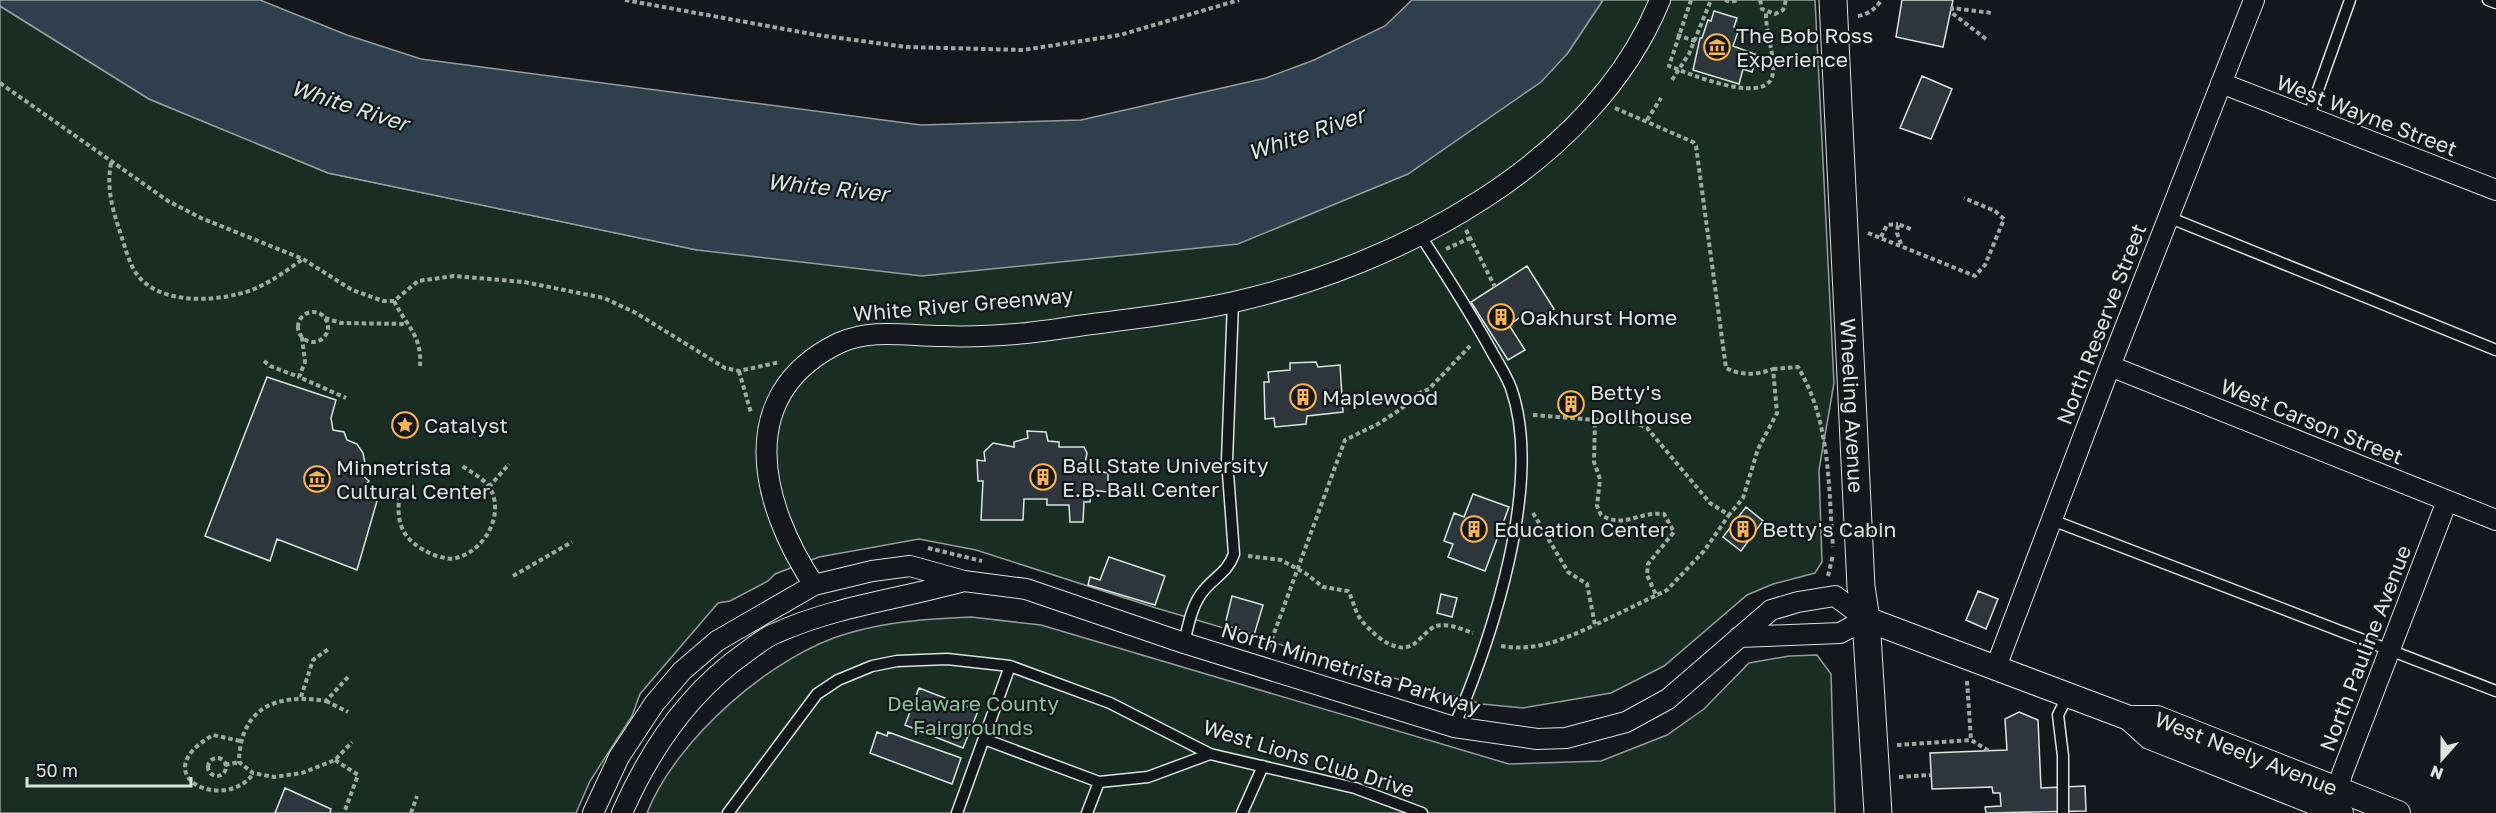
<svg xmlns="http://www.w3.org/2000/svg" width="2496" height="813" font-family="'Golos Text',sans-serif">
  <rect width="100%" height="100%" fill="#14181c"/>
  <!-- green -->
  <path fill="#1a2d24" stroke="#939e99" stroke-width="1.5" d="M 1603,0 L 1815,0 L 1834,383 L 1819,470 L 1822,562 L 1815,573 L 1773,584 L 1747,595 L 1664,666 L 1611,693 L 1523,708 L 1482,704 L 1156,608 L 976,550 L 919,539 L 819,557 L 775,574 L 768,581 L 730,601 L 718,603 L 640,694 L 632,716 L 590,781 L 576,813 L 0,813 L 0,6 L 149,99 L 328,173 L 697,250 L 1567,54 Z
    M 971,617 L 1041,625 L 1509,764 L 1601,761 L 1667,735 L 1704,709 L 1749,663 L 1789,656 L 1817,655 L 1831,674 L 1835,813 L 647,813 C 676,739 773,654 849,633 C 890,621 929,619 971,617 Z"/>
  <!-- water -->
  <path fill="#2f3f4d" stroke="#939e99" stroke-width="1.5" d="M 0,0 L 260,0 L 347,35 L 421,59 L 921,125 L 1081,120 L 1266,78 L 1314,60 L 1385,26 L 1412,0 L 1603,0 L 1567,54 L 1541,82 L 1408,174 L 1238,244 L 922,276 L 697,250 L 328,173 L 149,99 L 0,6 Z"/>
  <!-- building -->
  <path fill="#2c363c" stroke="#d8e6dc" stroke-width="1.5" d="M 1902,0 L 1953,0 L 1943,47 L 1896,37 Z
    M 1714,11 L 1737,18 L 1734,27 L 1739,29 L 1733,46 L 1757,55 L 1752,72 L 1743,69 L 1739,84 L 1693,70 L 1700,38 L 1702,38 L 1708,20 L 1711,21 Z
    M 1922,76 L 1952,89 L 1931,139 L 1900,128 Z
    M 1527,266 L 1554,309 L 1534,321 L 1528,312 L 1509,325 L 1525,350 L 1508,360 L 1471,302 Z
    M 1316,362 L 1318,367 L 1340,365 L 1343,412 L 1307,416 L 1306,424 L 1275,427 L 1274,418 L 1265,419 L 1264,382 L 1269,382 L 1268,372 L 1290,370 L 1290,363 Z
    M 267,377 L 336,400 L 331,418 L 333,430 L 344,432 L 347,440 L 357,444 L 363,453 L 365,463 L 359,472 L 369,481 L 359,491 L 377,501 L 357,570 L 277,539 L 270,561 L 205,536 Z
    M1562 405a9 9 0 1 1 18 0a9 9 0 1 1-18 0Z
    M 1027,431 L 1046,432 L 1048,441 L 1059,442 L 1059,447 L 1084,447 L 1087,453 L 1084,469 L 1108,473 L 1108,492 L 1091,490 L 1090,502 L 1084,502 L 1083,522 L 1070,522 L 1069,505 L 1047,505 L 1047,499 L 1024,499 L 1023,520 L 981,520 L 983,481 L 978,481 L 977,460 L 985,461 L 984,452 L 993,443 L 1014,447 L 1014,442 L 1028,438 Z
    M 1473,494 L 1509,507 L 1485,571 L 1448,557 L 1453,544 L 1444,541 L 1454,513 L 1464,517 Z
    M 1746,507 L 1763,521 L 1741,551 L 1723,537 Z
    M 1109,557 L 1165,576 L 1155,605 L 1088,585 L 1090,577 L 1100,580 Z
    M 1978,591 L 1998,599 L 1986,629 L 1966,620 Z
    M 1441,594 L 1457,598 L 1452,617 L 1437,613 Z
    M 1232,596 L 1263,605 L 1254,635 L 1225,625 Z
    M 919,688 L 978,711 L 963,748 L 905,725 Z
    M 2019,712 L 2038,720 L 2041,788 L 2085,786 L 2086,811 L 1986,813 L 1985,807 L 2001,806 L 2000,793 L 1993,793 L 1992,787 L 1932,789 L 1930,753 L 2007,750 L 2005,719 Z
    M 877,732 L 887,736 L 888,732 L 961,758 L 952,784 L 870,753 Z
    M 285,788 L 331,809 L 330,813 L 275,813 Z"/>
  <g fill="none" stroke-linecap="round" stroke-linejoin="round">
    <!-- service casing -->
    <g stroke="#d8e6dc" stroke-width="13">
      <path id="service" d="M 2488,0 L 2496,3
        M 2308,118 L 2350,0
        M 2168,217 L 2496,350
        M 1420,235 C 1445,273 1470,312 1492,352 C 1498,363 1506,375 1511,388 C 1544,482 1492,638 1454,727
        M 2052,520 L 2496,691
        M 1184,643 C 1188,627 1191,608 1201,594 C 1213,577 1227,574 1234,554 L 1227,460 L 1233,302
        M 984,739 L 1099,782 L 1148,777 L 1210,754
        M 728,813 L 817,694 L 838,680 L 872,666 L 897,661 L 947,659 L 1010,666 L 1110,703 L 1210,754 L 1355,788 L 1422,813
        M 957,813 L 1010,666
        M 1087,813 L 1099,782
        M 1242,813 L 1263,766
        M 2063,813 L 2063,756 L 2058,715 L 2068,695"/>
    </g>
    <!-- minor casing -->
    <g stroke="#d8e6dc" stroke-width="22">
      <path id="minor" d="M 2221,83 L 2496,190
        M 2110,366 L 2496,520
        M 814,585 C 761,505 732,395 839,343 C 871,328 908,336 942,336 C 966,337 992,336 1016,334 C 1044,332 1073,326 1101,323 C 1145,317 1191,312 1234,302 C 1398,265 1593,164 1660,0
        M 1996,667 L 2110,366 L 2254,0
        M 2335,801 L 2342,774 L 2447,501
        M 593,813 L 619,757 L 654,704 L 682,671 L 717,641 L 814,585 L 872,571 L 910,566 L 964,581 L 1026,589 L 1184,643 L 1454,727 L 1537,739 L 1566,738 L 1626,722 L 1668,699 L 1771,610 L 1798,602 L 1835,596 L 1866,619 L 1840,633 L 1739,637
        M 622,813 C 650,749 688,693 745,653 C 755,646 765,637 776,633 C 836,606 901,599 964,581"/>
    </g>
    <!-- tertiary casing -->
    <g stroke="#d8e6dc" stroke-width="26">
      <g id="tertiary">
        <path d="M 1866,619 L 2129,718 L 2150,737 L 2341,813"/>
        <path id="s1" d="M 2129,718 L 2157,718 L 2398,813"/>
      </g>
    </g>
    <!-- secondary casing -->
    <g stroke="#d8e6dc" stroke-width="29">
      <g id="secondary">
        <path id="s2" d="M 1833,0 L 1861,587 L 1866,619 L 1878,813"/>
      </g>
    </g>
    <!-- path -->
    <path stroke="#9da8a2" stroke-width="4" stroke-dasharray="4.5 3" stroke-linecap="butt" d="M 625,0 L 817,35 L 906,47 L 1023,50 L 1120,35 L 1239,0
      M 1691,0 L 1669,66 C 1687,73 1763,105 1772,77 C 1777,61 1765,32 1766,12
      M 1725,0 L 1730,2 L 1738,0
      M 1760,0 L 1762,9 L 1775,14 L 1783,10 L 1786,0
      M 1858,16 C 1867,15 1877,8 1881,0
      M 1677,35 L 1698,42
      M 1986,39 L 1952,13 L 1952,8 L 1992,13
      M 1672,80 L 1689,54 L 1711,0
      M 0,83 L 168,201 L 201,218 L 303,259 L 352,290 L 383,301 L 394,301 L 418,281 L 454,276 L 524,282 L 604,298 L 636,313 L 725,368 L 739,371 L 780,362
      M 1615,108 L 1693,142 L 1696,146 L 1726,368 C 1742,376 1757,375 1773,369 L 1777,413 L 1758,449 L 1743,498 L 1729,515 L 1710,503 L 1647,428 L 1634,422 L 1595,420 L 1594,462 L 1600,479 L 1597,506 L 1601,515 C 1624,529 1639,511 1664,514 L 1674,532 L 1648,564 L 1647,575 L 1657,597
      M 1647,120 L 1661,98
      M 111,163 C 106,189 113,211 121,235 C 125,247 129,263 136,273 C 156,303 207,302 238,294 C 262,289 283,273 303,259
      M 1466,230 L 1495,287
      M 1868,233 L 1975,276 L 1985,265 L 2004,219 L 1995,211 L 1964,198
      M 1881,237 L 1887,225 L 1898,224
      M 1901,244 L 1897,233 L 1898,224 L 1913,230
      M 1446,249 L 1470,238
      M 394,301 C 407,327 422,335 420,366
      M298 327a15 15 0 1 1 30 0a15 15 0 1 1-30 0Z
      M 325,318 L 341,323 L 406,324
      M 302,337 L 305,362 L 299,377 L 346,398
      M 264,361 L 270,366 L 299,377
      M 1773,369 L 1798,367 C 1831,423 1828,484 1833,547
      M 739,371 L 751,413
      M 1533,415 L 1595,420
      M 489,487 L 509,464
      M 401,488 C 394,522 401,541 434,555 C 440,557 450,560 456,558 C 485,551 505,514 490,488 C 485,479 469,471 461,465
      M 1533,513 L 1568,572 L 1587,584 L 1595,625 L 1667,590 L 1704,551 L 1729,515
      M 928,548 L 982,561
      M 1248,556 L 1281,560 L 1305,573 L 1323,587 L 1348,591 C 1354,601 1354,611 1362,621 C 1373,634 1396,656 1414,644 C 1421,639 1428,629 1436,626 C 1449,623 1461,629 1473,633
      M 513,576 L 572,542
      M 1828,576 L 1833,555
      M 1501,646 C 1537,652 1564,639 1595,625
      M 1269,647 L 1345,440 L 1378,424 L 1401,409 L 1417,394 L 1429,389 L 1470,346
      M 348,677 L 326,701 C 277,693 240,707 239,762 L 253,773 L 274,777 L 302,773 L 335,760 L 352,742
      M 1967,681 L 1971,740 L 1989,751
      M 301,697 L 313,660 L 330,648
      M 326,701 L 348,712
      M 240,741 L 213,735 C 142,776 225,813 253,774
      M 1897,745 L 1971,740
      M208 767a9 9 0 1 1 18 0a9 9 0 1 1-18 0Z
      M 335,760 L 358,775 L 344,813
      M 225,765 L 239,762
      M 1899,777 L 1931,775
      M 411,813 L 417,796"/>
    <!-- service -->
    <use href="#service" stroke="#14181c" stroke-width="10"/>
    <!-- minor -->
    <use href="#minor" stroke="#14181c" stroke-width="20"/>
    <!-- tertiary -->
    <use href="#tertiary" stroke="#14181c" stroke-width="24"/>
    <!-- secondary -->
    <use href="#secondary" stroke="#14181c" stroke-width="27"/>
  </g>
  <!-- icons -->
  <defs>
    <g id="museum-ring" transform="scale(1.35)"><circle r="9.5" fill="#14181c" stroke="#ffb74d" stroke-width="1.5"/><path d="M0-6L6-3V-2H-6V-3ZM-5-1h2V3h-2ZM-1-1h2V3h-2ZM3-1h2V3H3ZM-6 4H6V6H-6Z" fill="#ffb74d"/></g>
    <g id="building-ring" transform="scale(1.35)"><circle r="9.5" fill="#14181c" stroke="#ffb74d" stroke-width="1.5"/><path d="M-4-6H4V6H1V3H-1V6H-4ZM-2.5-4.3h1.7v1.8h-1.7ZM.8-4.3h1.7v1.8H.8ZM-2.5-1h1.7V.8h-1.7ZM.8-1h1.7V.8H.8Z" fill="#ffb74d"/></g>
    <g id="sight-ring" transform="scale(1.35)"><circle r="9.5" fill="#14181c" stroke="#ffb74d" stroke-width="1.5"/><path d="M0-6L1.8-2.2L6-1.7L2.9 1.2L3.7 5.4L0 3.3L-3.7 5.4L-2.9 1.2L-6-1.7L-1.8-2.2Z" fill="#ffb74d"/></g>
  </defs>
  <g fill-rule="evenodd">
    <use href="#museum-ring" x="1717" y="47"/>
    <use href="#building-ring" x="1501" y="317"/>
    <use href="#building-ring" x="1303" y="397"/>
    <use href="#building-ring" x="1571" y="404"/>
    <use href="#sight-ring" x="405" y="425"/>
    <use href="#building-ring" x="1043" y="477"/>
    <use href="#museum-ring" x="317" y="479"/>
    <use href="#building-ring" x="1474" y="529"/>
    <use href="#building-ring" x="1743" y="529"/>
  </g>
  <g text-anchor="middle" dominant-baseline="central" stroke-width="4.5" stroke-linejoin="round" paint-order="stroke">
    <!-- poi labels -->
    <g font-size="21" fill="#d8e6dc" stroke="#14181c" text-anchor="start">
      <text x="1736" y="35">The Bob Ross<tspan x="1736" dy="24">Experience</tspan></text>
      <text x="1520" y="317">Oakhurst Home</text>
      <text x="1590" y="392">Betty's<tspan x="1590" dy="24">Dollhouse</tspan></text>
      <text x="1322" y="397">Maplewood</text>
      <text x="424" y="425">Catalyst</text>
      <text x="1062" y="465">Ball State University<tspan x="1062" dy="24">E.B. Ball Center</tspan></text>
      <text x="336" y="467">Minnetrista<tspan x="336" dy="24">Cultural Center</tspan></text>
      <text x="1494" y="529">Education Center</text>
      <text x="1762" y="529">Betty's Cabin</text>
    </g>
    <!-- street labels -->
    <g font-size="21" fill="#d8e6dc" stroke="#14181c">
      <text transform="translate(2367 115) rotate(21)">West Wayne Street</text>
      <text transform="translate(963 304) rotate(-5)">White River Greenway</text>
      <text transform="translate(2101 324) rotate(-69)">North Reserve Street</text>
      <text stroke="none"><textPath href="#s2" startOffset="406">Wheeling Avenue</textPath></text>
      <text transform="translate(2312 421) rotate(22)">West Carson Street</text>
      <text transform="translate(2365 648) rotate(-69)">North Pauline Avenue</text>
      <text transform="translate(1351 668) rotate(17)">North Minnetrista Parkway</text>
      <text stroke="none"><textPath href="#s1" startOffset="124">West Neely Avenue</textPath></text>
      <text transform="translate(1309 758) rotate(17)">West Lions Club Drive</text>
    </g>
    <!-- park labels -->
    <g font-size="21" fill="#8ac095" stroke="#14181c">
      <text x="973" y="703">Delaware County<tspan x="973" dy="24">Fairgrounds</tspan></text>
    </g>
    <!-- water labels -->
    <g font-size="22" font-style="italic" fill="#d8e6dc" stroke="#14181c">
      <text transform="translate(350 105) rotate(18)">White River</text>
      <text transform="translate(1306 133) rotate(-19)">White River</text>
      <text transform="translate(828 187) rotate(6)">White River</text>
    </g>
  </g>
  <!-- north arrow -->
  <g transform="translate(2442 759) rotate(201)" stroke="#14181c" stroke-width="4.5" paint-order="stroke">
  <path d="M0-4.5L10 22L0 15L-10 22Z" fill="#d8e6dc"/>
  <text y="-9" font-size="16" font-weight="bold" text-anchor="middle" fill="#d8e6dc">N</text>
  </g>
  <!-- scale -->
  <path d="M27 777v9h164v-9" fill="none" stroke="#d8e6dc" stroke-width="3"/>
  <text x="36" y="777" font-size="18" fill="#d8e6dc" stroke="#14181c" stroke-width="4.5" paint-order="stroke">50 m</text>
</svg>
